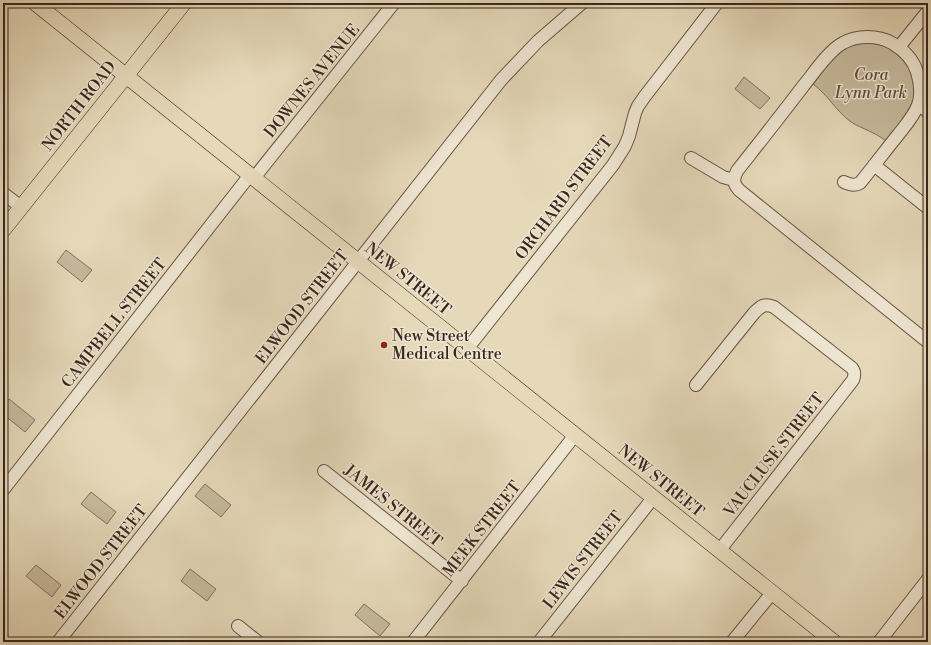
<svg xmlns="http://www.w3.org/2000/svg" width="931" height="645" font-family="'Libre Bodoni',serif">
  <rect width="100%" height="100%" fill="#e6d9ba"/>
  <filter id="stains"><feTurbulence type="fractalNoise" baseFrequency=".005" numOctaves="4"/><feColorMatrix values="0 0 0 0 .2 0 0 0 0 .09 0 0 0 0 .02 0 0 0 .5 -.17"/></filter>
  <radialGradient id="worn" r=".72"><stop offset=".6" stop-color="#630" stop-opacity="0"/><stop offset="1" stop-color="#630" stop-opacity=".3"/></radialGradient>
  <!-- green -->
  <path fill="#c8bb9f" stroke="#80715e" d="M 870,42 C 877,44 884,45 891,49 C 909,58 920,86 912,105 C 907,118 895,130 886,141 C 875,132 862,129 851,122 C 836,111 828,95 813,84 C 825,69 836,48 857,44 C 861,43 866,43 870,42 Z
    M 744,77 L 770,98 L 760,109 L 735,89 Z
    M 66,250 L 92,270 L 82,282 L 57,262 Z
    M 9,399 L 35,420 L 25,432 L 3,414 L 3,407 Z
    M 205,484 L 231,505 L 221,517 L 195,496 Z
    M 91,492 L 116,512 L 107,524 L 81,504 Z
    M 36,565 L 61,585 L 52,597 L 26,576 Z
    M 190,569 L 216,589 L 207,601 L 181,581 Z
    M 364,604 L 390,624 L 380,636 L 355,615 Z"/>
  <g fill="none" stroke-linecap="round" stroke-linejoin="round">
    <!-- minor casing -->
    <g stroke="#645445" stroke-width="14">
      <path id="minor" d="M 899,47 L 928,11
        M 919,104 L 928,112
        M 691,158 L 723,177 L 734,180
        M 874,165 L 928,208
        M 254,178 L 394,3
        M 844,182 C 850,185 855,186 860,183 C 873,167 885,151 898,135 C 905,126 914,116 918,105 C 922,95 920,83 917,72 C 913,59 904,50 892,43 C 878,35 857,35 843,43 C 829,50 814,73 804,85 C 782,114 759,143 737,171 C 733,180 733,183 739,190 L 928,342
        M 3,193 L 21,207
        M 467,349 L 613,165 L 625,146 L 629,136 L 635,113 L 638,106 L 645,96 L 717,3
        M 696,385 L 754,313 C 761,306 764,303 774,307 L 852,368 C 855,372 855,375 853,380 L 719,551
        M 324,471 L 462,581
        M 3,490 L 250,175
        M 238,626 L 258,642
        M 58,642 L 501,80 L 538,41 L 582,3
        M 413,642 L 575,435
        M 539,642 L 653,498
        M 732,642 L 772,593
        M 879,642 L 928,579"/>
    </g>
    <!-- major casing -->
    <g stroke="#38271e" stroke-width="16">
      <path id="major" d="M 35,3 L 834,642
        M 3,230 L 184,3"/>
    </g>
    <!-- minor -->
    <use href="#minor" stroke="#efe6d2" stroke-width="12"/>
    <!-- major -->
    <use href="#major" stroke="#e6d9ba" stroke-width="15"/>
  </g>
  <!-- markers -->
  <circle fill="#8f2418" stroke="#efe6d2" stroke-width="1.5" cx="384" cy="345" r="4"/>
  <g text-anchor="middle" dominant-baseline="central" stroke-width="3" stroke-linejoin="round" paint-order="stroke">
    <!-- park labels -->
    <g font-size="16" font-style="italic" fill="#5c4c3e" stroke="#efe6d2">
      <text x="871" y="75">Cora<tspan x="871" dy="18">Lynn Park</tspan></text>
    </g>
    <!-- street labels -->
    <g font-size="16" fill="#38271e" stroke="#efe6d2">
      <text transform="translate(312 81) rotate(-51)">DOWNES AVENUE</text>
      <text transform="translate(79 106) rotate(-52)">NORTH ROAD</text>
      <text transform="translate(564 198) rotate(-53)">ORCHARD STREET</text>
      <text transform="translate(408 279) rotate(39)">NEW STREET</text>
      <text transform="translate(302 307) rotate(-52)">ELWOOD STREET</text>
      <text transform="translate(114 323) rotate(-52)">CAMPBELL STREET</text>
      <text transform="translate(774 455) rotate(-52)">VAUCLUSE STREET</text>
      <text transform="translate(661 481) rotate(39)">NEW STREET</text>
      <text transform="translate(393 506) rotate(39)">JAMES STREET</text>
      <text transform="translate(482 529) rotate(-52)">MEEK STREET</text>
      <text transform="translate(583 560) rotate(-52)">LEWIS STREET</text>
      <text transform="translate(101 562) rotate(-52)">ELWOOD STREET</text>
    </g>
    <!-- poi labels -->
    <g font-size="16" fill="#38271e" stroke="#efe6d2" text-anchor="start">
      <text x="392" y="336">New Street<tspan x="392" dy="18">Medical Centre</tspan></text>
    </g>
  </g>
  <!-- margin -->
  <rect width="931" height="645" fill="none" stroke="#e6d9ba" stroke-width="16"/>
  <rect x="4" y="4" width="923" height="637" fill="none" stroke="#38271e" stroke-width="2"/>
  <rect x="8" y="8" width="915" height="629" fill="none" stroke="#38271e"/>
  <rect width="100%" height="100%" filter="url(#stains)"/>
  <rect width="100%" height="100%" fill="url(#worn)"/>
</svg>
